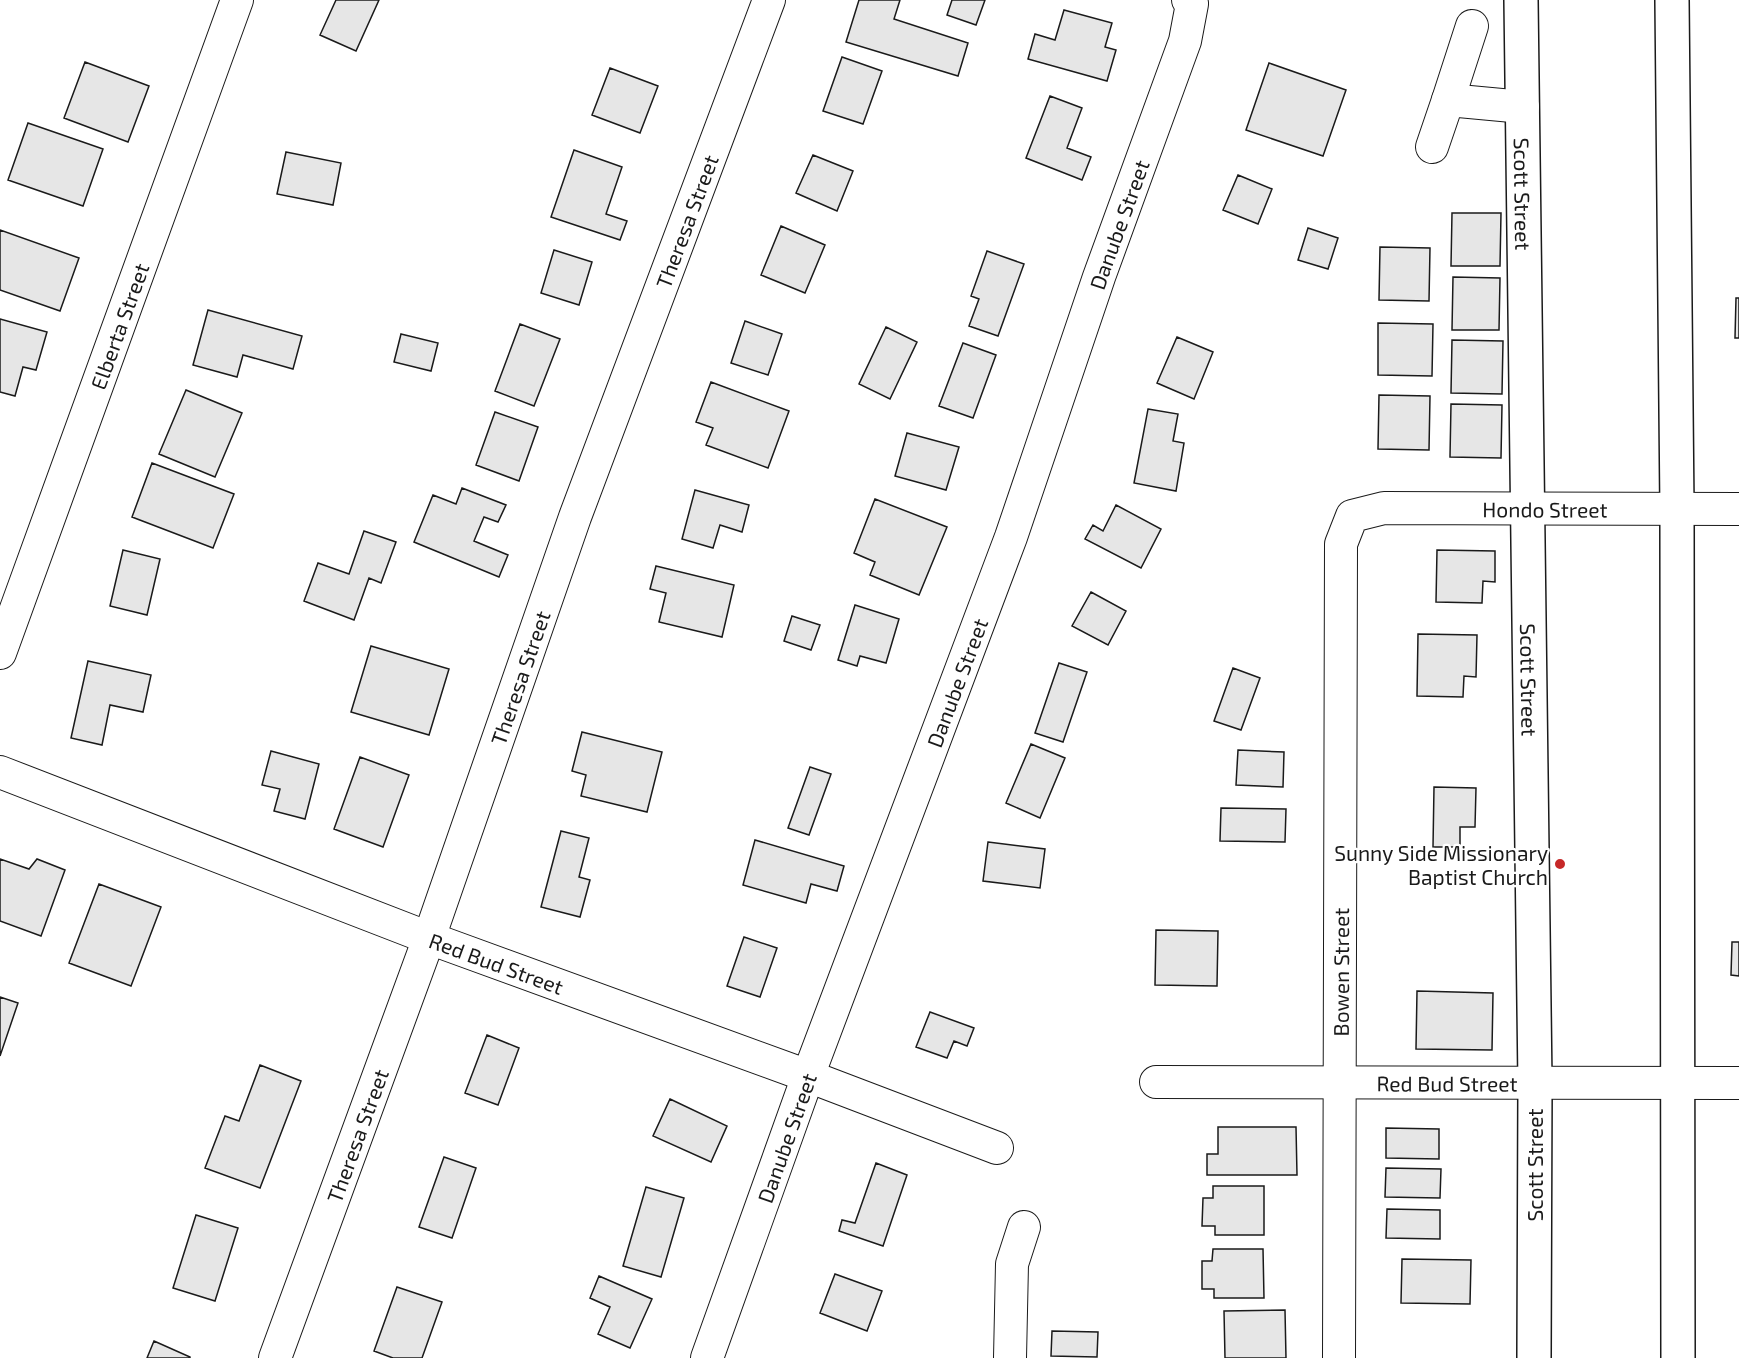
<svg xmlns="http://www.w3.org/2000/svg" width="1739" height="1358" font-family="'Exo 2',sans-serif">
  <rect width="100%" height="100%" fill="#fff"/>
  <!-- building -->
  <path fill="#e6e6e6" stroke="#1a1a1a" stroke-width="1.5" d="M 336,0 L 379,0 L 356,51 L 320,35 Z
    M 859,0 L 900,0 L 894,19 L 968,43 L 958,76 L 846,42 Z
    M 952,0 L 985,0 L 976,25 L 947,15 Z
    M 1064,10 L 1112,23 L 1105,47 L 1116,50 L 1107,81 L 1028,59 L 1035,34 L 1055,40 Z
    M 842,57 L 882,71 L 863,124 L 823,111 Z
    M 85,62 L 149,86 L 128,142 L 64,118 Z
    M 1269,63 L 1346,90 L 1323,156 L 1246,130 Z
    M 610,68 L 658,86 L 640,133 L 592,115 Z
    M 1050,96 L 1082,108 L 1067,148 L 1091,157 L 1082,180 L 1026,158 Z
    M 28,123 L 103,149 L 83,206 L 8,180 Z
    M 574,150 L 622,167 L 606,214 L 627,221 L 620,240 L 551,217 Z
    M 286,152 L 341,163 L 333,205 L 277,194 Z
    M 813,155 L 853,171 L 837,211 L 796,193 Z
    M 1238,175 L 1272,189 L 1258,224 L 1223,210 Z
    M 1452,213 L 1501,213 L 1500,266 L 1451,266 Z
    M 781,226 L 825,245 L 805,293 L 761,275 Z
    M 1308,228 L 1338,238 L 1328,269 L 1298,260 Z
    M 0,230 L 79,258 L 60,311 L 0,290 Z
    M 1380,247 L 1430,248 L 1429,301 L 1379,300 Z
    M 554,250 L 592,262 L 579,305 L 541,293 Z
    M 987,251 L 1024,264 L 998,336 L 969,326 L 979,299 L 971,296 Z
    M 1453,277 L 1500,278 L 1499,330 L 1452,330 Z
    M 1736,298 L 1739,298 L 1739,338 L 1735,338 Z
    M 208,310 L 302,336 L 293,369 L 243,355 L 237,377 L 193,365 Z
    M 0,319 L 47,332 L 36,370 L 23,367 L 15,396 L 0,392 Z
    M 745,321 L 782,334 L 768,375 L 731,363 Z
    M 1378,323 L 1433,324 L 1432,376 L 1378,375 Z
    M 520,324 L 560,339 L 534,406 L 495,391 Z
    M 886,327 L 917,342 L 890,399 L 859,384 Z
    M 401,334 L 438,343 L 431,371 L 394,362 Z
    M 1177,337 L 1213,352 L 1194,399 L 1157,383 Z
    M 1452,340 L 1503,341 L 1502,394 L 1451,393 Z
    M 963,343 L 996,355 L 973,418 L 939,406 Z
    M 711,382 L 789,411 L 768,468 L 706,445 L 713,428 L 696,422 Z
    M 186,390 L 242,413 L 215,477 L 159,454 Z
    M 1379,395 L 1430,396 L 1429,450 L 1378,449 Z
    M 1451,404 L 1502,405 L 1501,458 L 1450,457 Z
    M 1148,409 L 1178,414 L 1173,441 L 1184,443 L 1176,491 L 1134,483 Z
    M 495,412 L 538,427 L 519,481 L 476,465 Z
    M 907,433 L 959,447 L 946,490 L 895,476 Z
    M 152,463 L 234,494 L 213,548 L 132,517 Z
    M 462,488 L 506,505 L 498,522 L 484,517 L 474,541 L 508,555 L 499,577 L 414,542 L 433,495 L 456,504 Z
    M 695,490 L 749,505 L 742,532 L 720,525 L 713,548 L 682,539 Z
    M 875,499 L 947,527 L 919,595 L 870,575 L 875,562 L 854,553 Z
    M 1116,505 L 1161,529 L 1141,568 L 1085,539 L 1093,525 L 1103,531 Z
    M 364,531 L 396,542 L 381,583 L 369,578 L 354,620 L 304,601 L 318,563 L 349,574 Z
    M 123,550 L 160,559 L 147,615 L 110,606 Z
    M 1437,550 L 1495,551 L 1495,582 L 1483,581 L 1482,603 L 1436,602 Z
    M 656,566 L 734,585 L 722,637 L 659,622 L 666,593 L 650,589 Z
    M 1091,592 L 1126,611 L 1108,645 L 1072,626 Z
    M 855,605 L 899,619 L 886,663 L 860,656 L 857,666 L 838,660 Z
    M 792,616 L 820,625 L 811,650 L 784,641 Z
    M 1418,634 L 1477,635 L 1476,677 L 1464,676 L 1463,697 L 1417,696 Z
    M 371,646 L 449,669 L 429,735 L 351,712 Z
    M 88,661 L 151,675 L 143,712 L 110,705 L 102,745 L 71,738 Z
    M 1059,663 L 1087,672 L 1063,742 L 1035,733 Z
    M 1233,668 L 1260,678 L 1241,730 L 1214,721 Z
    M 582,732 L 662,752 L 647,812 L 581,796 L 586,775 L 572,771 Z
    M 1031,744 L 1065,758 L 1040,818 L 1006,803 Z
    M 1238,750 L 1284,752 L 1283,787 L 1236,785 Z
    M 271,751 L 319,764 L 305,819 L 274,811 L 280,789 L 262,785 Z
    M 360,757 L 409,775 L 383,847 L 334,829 Z
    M 810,767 L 831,774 L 809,835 L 788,828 Z
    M 1434,787 L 1476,788 L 1475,827 L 1460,827 L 1460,847 L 1433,847 Z
    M 1221,808 L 1286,809 L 1285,842 L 1220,841 Z
    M 561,831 L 589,838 L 579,877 L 590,880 L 580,917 L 541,907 Z
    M 755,840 L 844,866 L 837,891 L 811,884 L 806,903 L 743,885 Z
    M 988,842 L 1045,849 L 1040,888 L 983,881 Z
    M 0,859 L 29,869 L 37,859 L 65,870 L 41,936 L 0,921 Z
    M 99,884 L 161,907 L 131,986 L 69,963 Z
    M 1156,930 L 1218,931 L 1217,986 L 1155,985 Z
    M 744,937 L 777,948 L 760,997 L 727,986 Z
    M 1732,942 L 1739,942 L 1739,976 L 1731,975 Z
    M 1417,991 L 1493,993 L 1492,1050 L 1416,1049 Z
    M 0,997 L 18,1003 L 0,1056 Z
    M 930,1012 L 974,1028 L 967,1046 L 954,1041 L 947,1058 L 916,1047 Z
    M 487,1035 L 519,1048 L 498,1105 L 465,1093 Z
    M 260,1065 L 301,1081 L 260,1188 L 205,1168 L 225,1116 L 239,1121 Z
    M 670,1099 L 727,1126 L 711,1162 L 653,1136 Z
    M 1218,1127 L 1296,1127 L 1297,1175 L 1207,1175 L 1207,1154 L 1218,1154 Z
    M 1386,1128 L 1439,1129 L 1439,1159 L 1386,1158 Z
    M 444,1157 L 476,1168 L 452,1238 L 419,1227 Z
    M 876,1163 L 907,1175 L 883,1246 L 839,1231 L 842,1220 L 855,1223 Z
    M 1386,1168 L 1441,1169 L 1440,1198 L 1385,1197 Z
    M 1213,1186 L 1264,1186 L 1264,1235 L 1215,1235 L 1215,1226 L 1202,1226 L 1203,1198 L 1213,1198 Z
    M 646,1187 L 684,1198 L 661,1277 L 623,1266 Z
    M 1387,1209 L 1440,1210 L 1440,1239 L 1386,1238 Z
    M 196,1215 L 238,1228 L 215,1301 L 173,1288 Z
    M 1213,1249 L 1263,1249 L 1264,1298 L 1214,1298 L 1214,1289 L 1202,1289 L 1202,1261 L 1212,1261 Z
    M 1402,1259 L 1471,1260 L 1470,1304 L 1401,1303 Z
    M 835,1274 L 882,1291 L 867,1331 L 820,1313 Z
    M 599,1276 L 652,1299 L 630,1348 L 598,1334 L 610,1307 L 590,1298 Z
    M 397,1287 L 442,1302 L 422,1358 L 393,1358 L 374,1351 Z
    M 1285,1310 L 1286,1358 L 1225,1358 L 1224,1311 Z
    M 1052,1331 L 1098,1332 L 1097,1357 L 1051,1356 Z
    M 154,1341 L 190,1357 L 190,1358 L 147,1358 Z"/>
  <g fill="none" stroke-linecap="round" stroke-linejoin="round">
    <!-- minor casing -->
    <g stroke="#1a1a1a" stroke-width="34">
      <g id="minor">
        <path d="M 1448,100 L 1472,26"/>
        <path d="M 1432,147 L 1448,100 L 1523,107"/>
        <path id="s1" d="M 0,653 L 237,0"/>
        <path id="s2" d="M 0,772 L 429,938 L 808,1076 L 997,1148"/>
        <path id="s3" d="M 1156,1082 L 1739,1083"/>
        <path id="s4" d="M 275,1358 L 429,938 L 575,517 L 769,0"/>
        <path id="s5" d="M 707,1358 L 808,1076 L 1011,537 L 1099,277 L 1185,41 L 1192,4 L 1188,0"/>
        <path d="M 1010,1358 L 1012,1264 L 1024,1227"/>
        <path id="s6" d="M 1339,1358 L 1341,544 L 1352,516 L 1384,508 L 1739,509"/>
      </g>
    </g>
    <!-- major casing -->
    <g stroke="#1a1a1a" stroke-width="36">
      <g id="major">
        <path id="s7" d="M 1521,0 L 1535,1083 L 1534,1358"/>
        <path d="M 1672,0 L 1677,509 L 1678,1358"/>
      </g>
    </g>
    <!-- minor -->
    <use href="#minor" stroke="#fff" stroke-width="32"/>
    <!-- major -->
    <use href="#major" stroke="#fff" stroke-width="33"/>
  </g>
  <!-- markers -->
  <circle fill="#c62828" stroke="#fff" stroke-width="2" cx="1560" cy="864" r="6"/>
  <g text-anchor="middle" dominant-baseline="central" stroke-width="4.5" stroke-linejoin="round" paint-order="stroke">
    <!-- street labels -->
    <g font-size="21" fill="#1a1a1a" stroke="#fff">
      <text stroke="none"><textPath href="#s7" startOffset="194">Scott Street</textPath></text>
      <text stroke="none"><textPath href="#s4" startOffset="1209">Theresa Street</textPath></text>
      <text stroke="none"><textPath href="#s5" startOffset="1206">Danube Street</textPath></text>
      <text stroke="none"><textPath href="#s1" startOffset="348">Elberta Street</textPath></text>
      <text stroke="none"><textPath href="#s6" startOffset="1038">Hondo Street</textPath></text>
      <text stroke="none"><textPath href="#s4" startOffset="723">Theresa Street</textPath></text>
      <text stroke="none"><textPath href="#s7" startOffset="680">Scott Street</textPath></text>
      <text stroke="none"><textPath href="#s5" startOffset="720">Danube Street</textPath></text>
      <text stroke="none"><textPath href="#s2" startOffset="532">Red Bud Street</textPath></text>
      <text stroke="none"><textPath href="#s6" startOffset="386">Bowen Street</textPath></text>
      <text stroke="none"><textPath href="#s3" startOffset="291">Red Bud Street</textPath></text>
      <text stroke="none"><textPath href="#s4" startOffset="237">Theresa Street</textPath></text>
      <text stroke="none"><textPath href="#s5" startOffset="234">Danube Street</textPath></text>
      <text transform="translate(1534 1165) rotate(-90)">Scott Street</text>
    </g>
    <!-- poi labels -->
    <g font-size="21" fill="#1a1a1a" stroke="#fff" text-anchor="end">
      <text x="1548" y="852">Sunny Side Missionary<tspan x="1548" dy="24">Baptist Church</tspan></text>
    </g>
  </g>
</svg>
